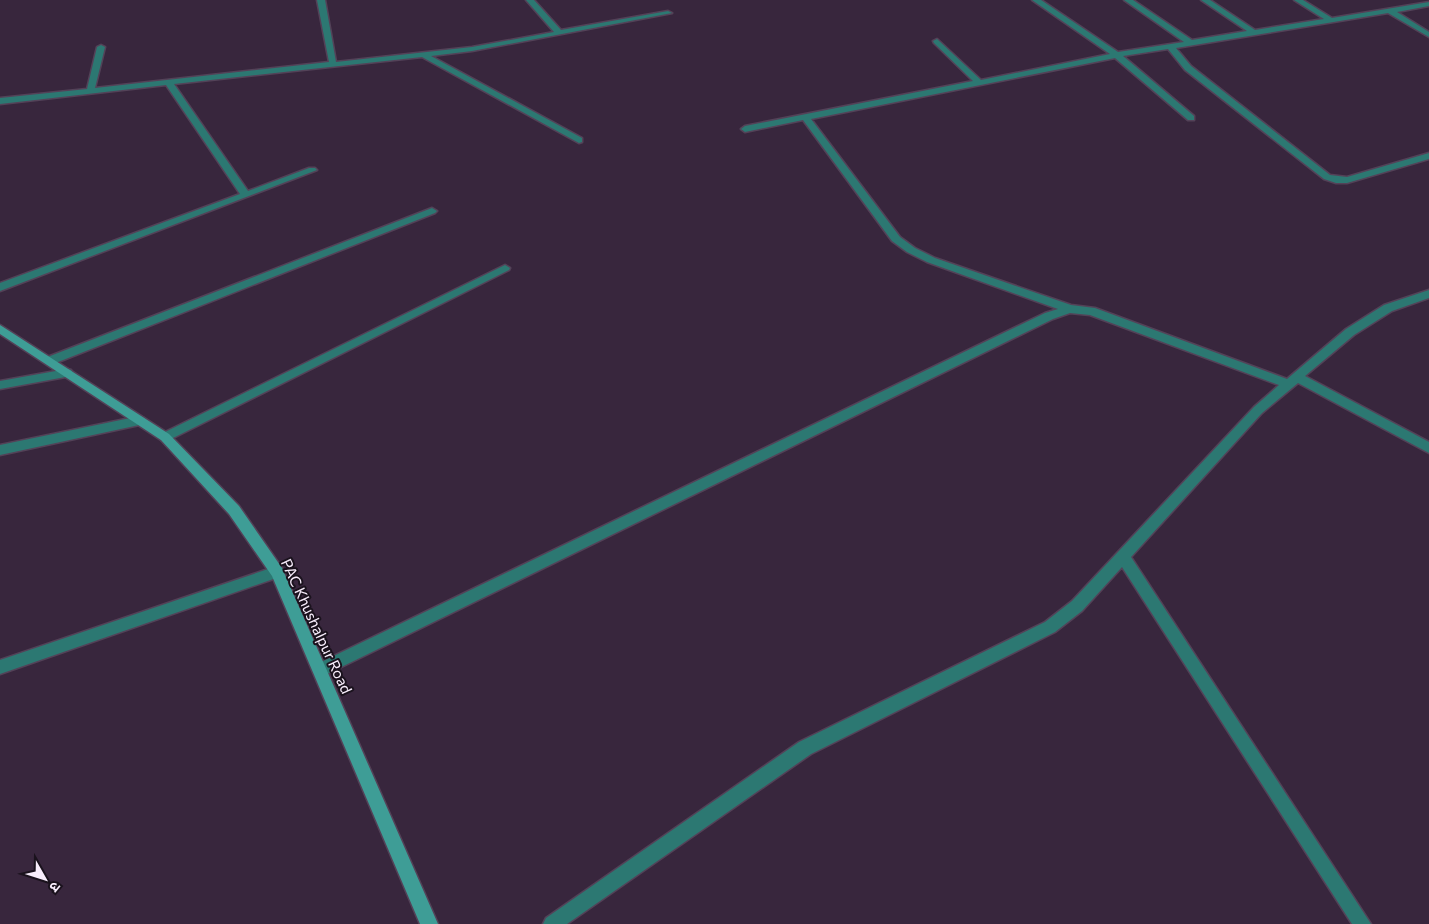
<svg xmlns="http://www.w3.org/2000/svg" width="1429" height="924" font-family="Commissioner,'Noto Sans Devanagari',sans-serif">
  <rect width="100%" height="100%" fill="#38263d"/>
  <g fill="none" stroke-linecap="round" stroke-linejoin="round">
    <!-- lane casing -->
    <g stroke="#534258" stroke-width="3">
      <path id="lane" d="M 277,566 L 282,568 L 284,572 L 282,576 L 0,674 L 0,660 Z"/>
    </g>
    <!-- street casing -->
    <g stroke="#534258" stroke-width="3">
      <path id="street" d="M 317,0 L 325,0 L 336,62 L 472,47 L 554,32 L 526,0 L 534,0 L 561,30 L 668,11 L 672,13 L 472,51 L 431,56 L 582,138 L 582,142 L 579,143 L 422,57 L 174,84 L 248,191 L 309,168 L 315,168 L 317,170 L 0,291 L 0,283 L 240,194 L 166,85 L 0,104 L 0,98 L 87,89 L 97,47 L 101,45 L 105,47 L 95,88 L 329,62 Z
        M 1032,0 L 1041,0 L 1118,52 L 1184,42 L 1124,0 L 1133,0 L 1192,40 L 1247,31 L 1201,0 L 1210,0 L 1255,30 L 1324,19 L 1294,0 L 1303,0 L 1332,18 L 1429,2 L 1429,6 L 1397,12 L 1429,32 L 1429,37 L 1388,13 L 1176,48 L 1191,66 L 1330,175 L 1347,177 L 1429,153 L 1429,159 L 1347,183 L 1336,183 L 1324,179 L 1185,70 L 1168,49 L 1123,56 L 1194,116 L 1194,120 L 1188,120 L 1115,58 L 811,119 L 900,237 L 915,248 L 935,258 L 1071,305 L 1095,308 L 1287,379 L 1346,329 L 1384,305 L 1429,290 L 1429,298 L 1392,311 L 1354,335 L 1305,376 L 1429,442 L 1429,453 L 1298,383 L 1262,413 L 1131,557 L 1371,924 L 1352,924 L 1122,567 L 1082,611 L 1055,632 L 811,754 L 567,924 L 543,924 L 546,918 L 799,742 L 1045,622 L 1072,601 L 1254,407 L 1279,385 L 1090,315 L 1070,313 L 1053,319 L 325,675 L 320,677 L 315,675 L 313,670 L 315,665 L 1045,313 L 1058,309 L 927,262 L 907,252 L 892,241 L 803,120 L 745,132 L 741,129 L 745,126 L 973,81 L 934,43 L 933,41 L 937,39 L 981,80 L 1110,54 Z
        M 432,208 L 437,211 L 435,213 L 53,364 L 49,365 L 43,361 L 45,358 Z
        M 505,265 L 510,268 L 509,270 L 169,440 L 161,440 L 159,437 L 161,434 Z
        M 67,369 L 71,370 L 73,373 L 71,376 L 0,389 L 0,381 Z
        M 140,416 L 144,418 L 146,421 L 144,424 L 0,455 L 0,445 Z"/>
    </g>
    <!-- secondary casing -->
    <g stroke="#534258" stroke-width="3">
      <path id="secondary" d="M 0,325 L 169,434 L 239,506 L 282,568 L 438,924 L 420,924 L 272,576 L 229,514 L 161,440 L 0,334 Z"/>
    </g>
    <!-- lane -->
    <use href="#lane" fill="#2c7872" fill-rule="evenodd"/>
    <!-- street -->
    <use href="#street" fill="#2c7872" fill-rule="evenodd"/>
    <!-- secondary -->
    <use href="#secondary" fill="#3e9d96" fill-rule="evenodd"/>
  </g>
  <g text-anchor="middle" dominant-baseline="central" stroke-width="4" stroke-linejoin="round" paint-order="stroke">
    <!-- street labels -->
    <g font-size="15" fill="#f8edfc" stroke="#1a121d">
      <text transform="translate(317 626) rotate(65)">PAC Khushalpur Road</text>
    </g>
  </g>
  <!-- north arrow -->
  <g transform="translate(45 879) rotate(129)" stroke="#1a121d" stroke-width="4" paint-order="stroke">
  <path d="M0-4L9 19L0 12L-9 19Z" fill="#f8edfc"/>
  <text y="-8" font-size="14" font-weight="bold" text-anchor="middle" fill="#f8edfc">उ</text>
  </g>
</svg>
